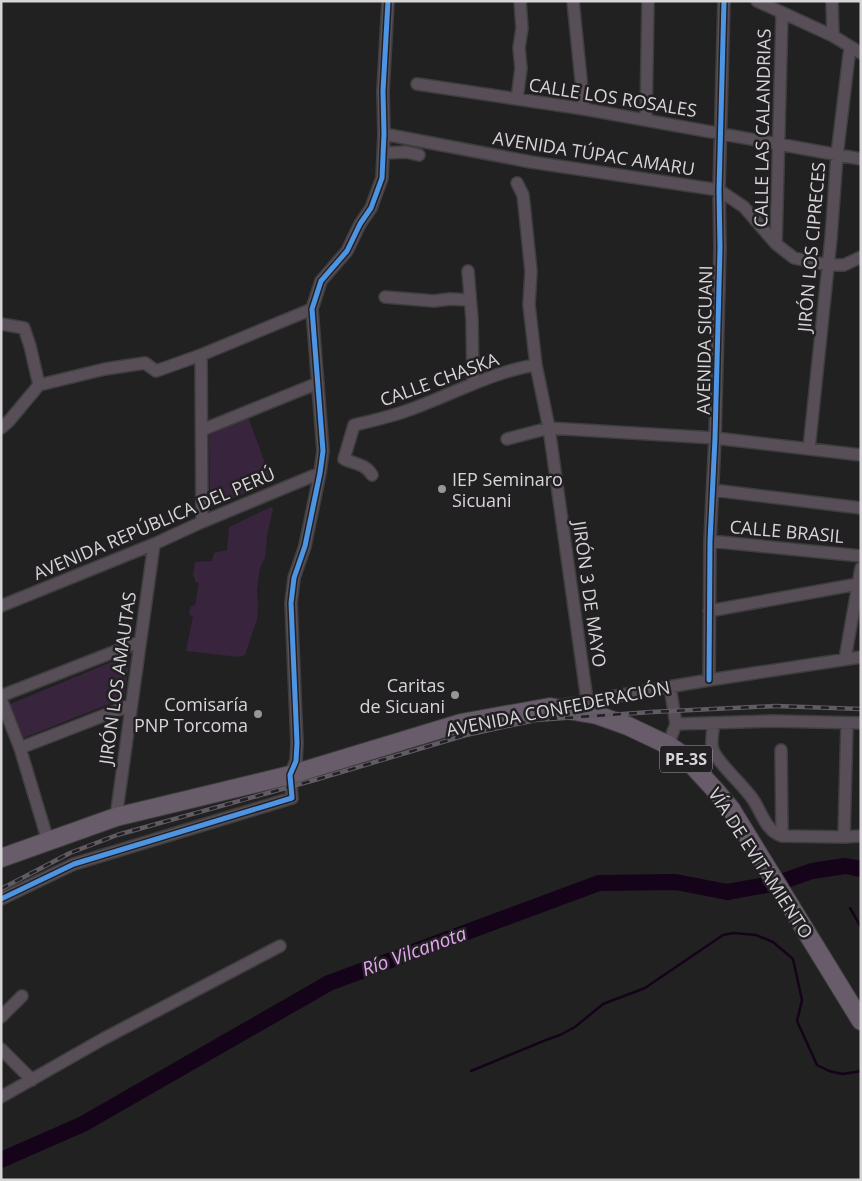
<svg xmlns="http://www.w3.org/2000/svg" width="862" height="1181" font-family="'Open Sans',sans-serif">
  <rect width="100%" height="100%" fill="#222122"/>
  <!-- green -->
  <path fill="#38243d" d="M 248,417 L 272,482 L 210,508 L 209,435 Z
    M 271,507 L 273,509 L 267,536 L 265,558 L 260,568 L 257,590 L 258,608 L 257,619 L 245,655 L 238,657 L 186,651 L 193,616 L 189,615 L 190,607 L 195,605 L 199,583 L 195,582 L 195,578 L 193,576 L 195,562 L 212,561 L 214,553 L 227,550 L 229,527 Z
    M 126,656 L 130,657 L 124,698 L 21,739 L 8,705 Z"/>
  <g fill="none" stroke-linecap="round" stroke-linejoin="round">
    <!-- stream -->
    <path stroke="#140319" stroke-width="2.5" d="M 850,908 L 861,927
      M 471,1071 L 546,1040 L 560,1035 L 575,1027 L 603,1004 L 645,988 L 723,935 L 734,933 L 756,935 L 773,942 L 793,959 L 802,1000 L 797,1021 L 817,1065 L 829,1071 L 843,1074 L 861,1071"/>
    <!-- river -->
    <path stroke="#140319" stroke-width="16" d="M 1,1160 L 83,1124 L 329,983 L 599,883 L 676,882 L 727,892 L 778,883 L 812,871 L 845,866 L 861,869"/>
    <!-- minor casing -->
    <g stroke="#3f3e3f" stroke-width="14">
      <path id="minor" d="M 573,1 L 584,109
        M 757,1 L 833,36 L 861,53
        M 832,1 L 833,36
        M 417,84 L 584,109 L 861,159
        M 517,99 L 521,68 L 519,48 L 522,28 L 520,1
        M 646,120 L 648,1
        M 384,134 L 531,162 L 719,190 L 744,207 L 776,244 L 794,258 L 828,265 L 844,265 L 861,257
        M 384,153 L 406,152 L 419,155
        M 517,183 L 523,195 L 525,213 L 531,271 L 529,305 L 536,365 L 549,428 L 589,714
        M 776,244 L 782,13
        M 468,271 L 472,319 L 473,384
        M 385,297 L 434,301 L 450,299 L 470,300
        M 1,324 L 24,328 L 30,346 L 39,385
        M 201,355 L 202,522
        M 1,428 L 9,421 L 39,385 L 105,369 L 145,363 L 156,371 L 201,355 L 312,309
        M 202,430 L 318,383
        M 507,439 L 549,428 L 715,438 L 861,455
        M 809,449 L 831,238 L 837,155 L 850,47
        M 372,475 C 366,464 354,464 344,459 L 354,425 C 371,421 389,417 406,411 C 447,397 493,371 536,365
        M 713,490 L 861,508
        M 710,541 L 861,556
        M 1,606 L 154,544 L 202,522 L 320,473
        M 709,611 L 858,584
        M 845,659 L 861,568
        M 709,680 L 710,541 L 715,438 L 720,248 L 719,190 L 724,1
        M 670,687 L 676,724 L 774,721 L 861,723
        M 1,696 L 139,642
        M 1,699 L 20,748 L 48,841
        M 564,705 L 709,680 L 861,657
        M 714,723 C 713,731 710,742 713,750 C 717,762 743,785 752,798 C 761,810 765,831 782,836 L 844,837 L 861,836
        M 668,745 L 676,724
        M 20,748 L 131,705
        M 781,750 L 782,836
        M 116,817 L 154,544
        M 844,837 L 847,723
        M 1,899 L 74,864 L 292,798 L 290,775 L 296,761 L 297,743 L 291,603 L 294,578 L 305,546 L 320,473 L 323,451 L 312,309 L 321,281 L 347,251 L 360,224 L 371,208 L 382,178 L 384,134 L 383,91 L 388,1
        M 1,1017 L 22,996
        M 1,1049 L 32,1080
        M 1,1097 L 103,1039 L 280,946"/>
    </g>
    <!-- highway casing -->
    <g stroke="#3f3e3f" stroke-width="20">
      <path id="highway" d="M 1,858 L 116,817 L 290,775 L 461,723 L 550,707 L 597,715 L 628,726 L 668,745 L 683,755 L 716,791 L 731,809 L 861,1021"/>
    </g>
    <!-- minor -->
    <use href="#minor" stroke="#574e58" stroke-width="11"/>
    <!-- highway -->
    <use href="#highway" stroke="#685c6a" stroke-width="18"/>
    <!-- rail casing -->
    <g stroke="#615c63" stroke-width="4.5">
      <path id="rail" d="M 1,889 L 70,853 L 117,835 L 318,779 L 466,735 L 536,720 L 651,712 L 776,706 L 861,709"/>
    </g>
    <!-- rail -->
    <use href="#rail" stroke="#222023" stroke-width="2.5" stroke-dasharray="8" stroke-linecap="butt"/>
    <!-- cycleway casing -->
    <g stroke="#222023" stroke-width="8">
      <path id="cycleway" d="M 709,680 L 710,541 L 715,438 L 720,248 L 719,190 L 724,1
        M 1,899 L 74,864 L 292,798 L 290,775 L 296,761 L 297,743 L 291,603 L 294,578 L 305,546 L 320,473 L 323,451 L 312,309 L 321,281 L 347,251 L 360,224 L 371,208 L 382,178 L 384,134 L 383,91 L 388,1"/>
    </g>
    <!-- cycleway -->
    <use href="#cycleway" stroke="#4d94e3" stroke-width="5"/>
  </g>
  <!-- markers -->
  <g fill="#989698" stroke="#222023" stroke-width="2">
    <circle cx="442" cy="489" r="5"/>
    <circle cx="455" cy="695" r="5"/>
    <circle cx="258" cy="714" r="5"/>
  </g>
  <g text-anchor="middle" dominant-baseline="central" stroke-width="5" stroke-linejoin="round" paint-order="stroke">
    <!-- shield labels -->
    <rect fill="#222023" stroke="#a19fa1" stroke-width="1" x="660" y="745.5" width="52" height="27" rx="4"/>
    <g font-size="16" font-weight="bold" fill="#d7d5d7">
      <text x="686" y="759">PE-3S</text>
    </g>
    <!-- street labels -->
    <g font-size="18" fill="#d7d5d7" stroke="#222023">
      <text transform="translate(613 97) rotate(9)">CALLE LOS ROSALES</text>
      <text transform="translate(762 128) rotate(-89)">CALLE LAS CALANDRIAS</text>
      <text transform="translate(594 153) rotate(9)">AVENIDA TÚPAC AMARU</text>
      <text transform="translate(811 247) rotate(-85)">JIRÓN LOS CIPRECES</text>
      <text transform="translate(704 340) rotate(-89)">AVENIDA SICUANI</text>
      <text transform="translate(439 379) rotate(-20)">CALLE CHASKA</text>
      <text transform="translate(154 523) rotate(-23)">AVENIDA REPÚBLICA DEL PERÚ</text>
      <text transform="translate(787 531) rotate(5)">CALLE BRASIL</text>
      <text transform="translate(590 594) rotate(82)">JIRÓN 3 DE MAYO</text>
      <text transform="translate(117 678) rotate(-82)">JIRÓN LOS AMAUTAS</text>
      <text transform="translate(558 708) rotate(-11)">AVENIDA CONFEDERACIÓN</text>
      <text transform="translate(761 863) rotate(57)">VÍA DE EVITAMIENTO</text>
    </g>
    <!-- poi labels -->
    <g font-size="18" fill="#d7d5d7" stroke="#222023" text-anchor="end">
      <text x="452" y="479" text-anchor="start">IEP Seminaro<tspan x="452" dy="21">Sicuani</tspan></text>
      <text x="445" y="685">Caritas<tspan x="445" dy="21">de Sicuani</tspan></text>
      <text x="248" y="704">Comisaría<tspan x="248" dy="21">PNP Torcoma</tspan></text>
    </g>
    <!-- water labels -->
    <g font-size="19" font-style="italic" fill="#e3a6ef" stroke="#222023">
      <text transform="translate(414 951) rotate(-20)">Río Vilcanota</text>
    </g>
  </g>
  <!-- border -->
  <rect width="862" height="1181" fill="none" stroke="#d7d5d7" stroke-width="5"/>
</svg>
